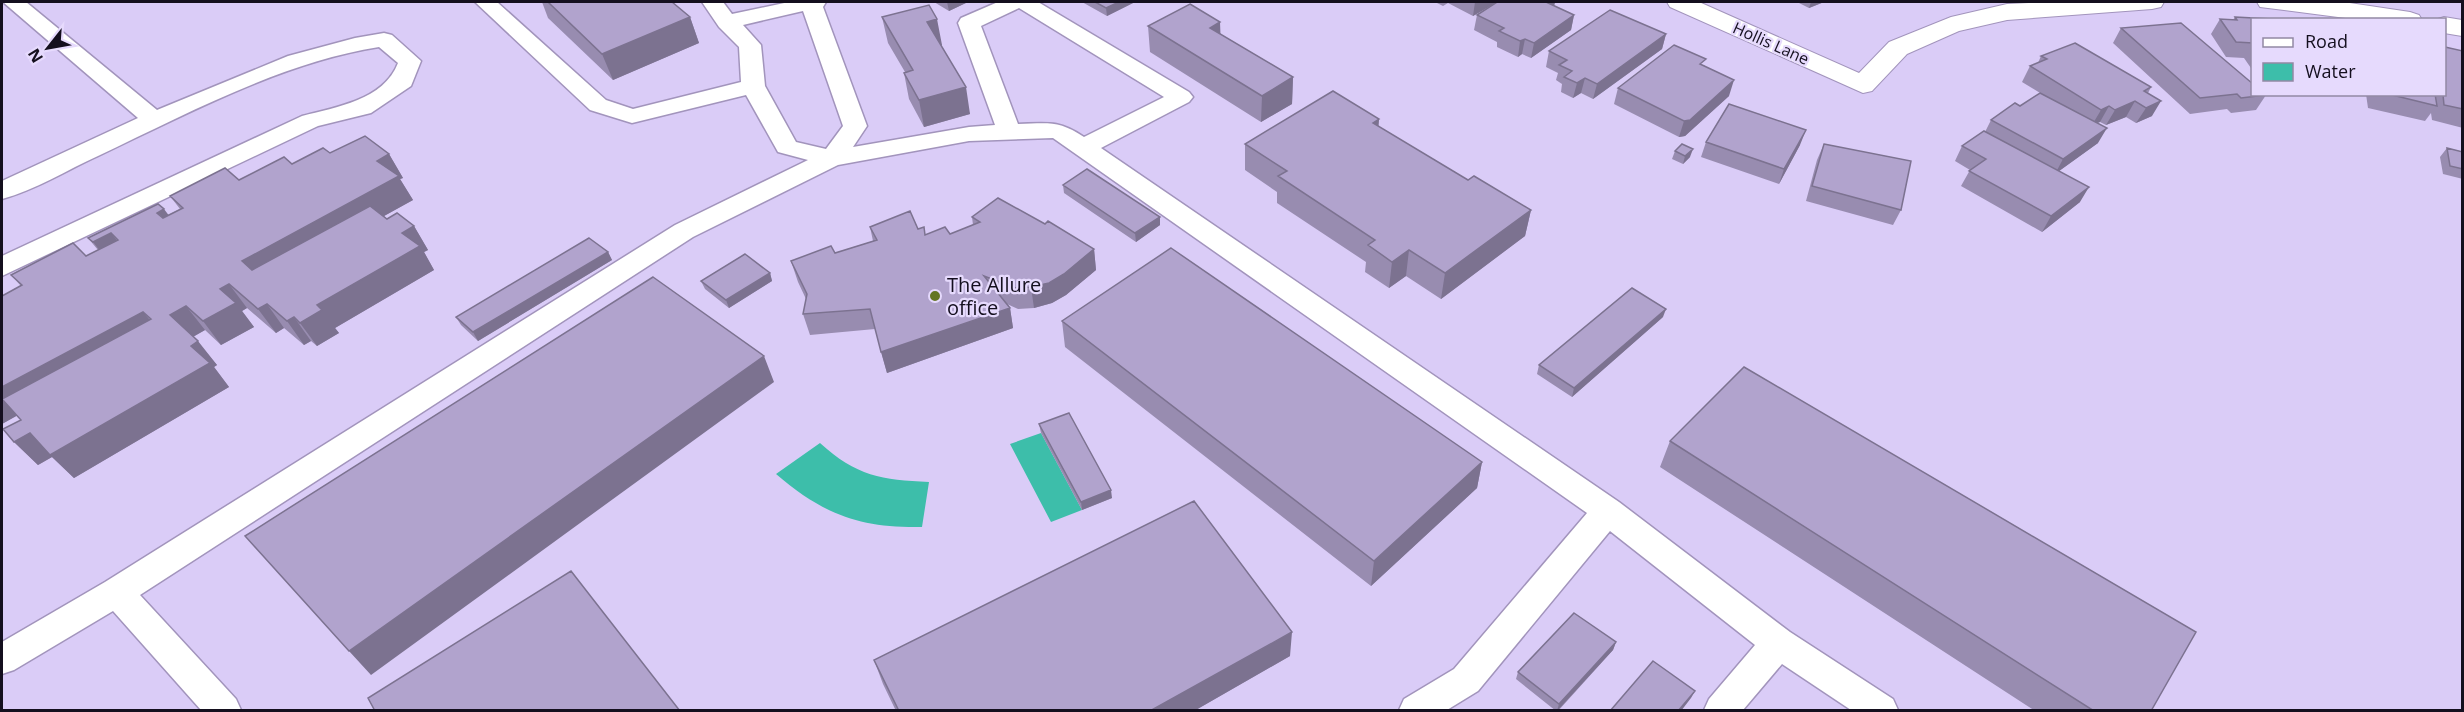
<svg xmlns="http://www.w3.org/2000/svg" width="2464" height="712" font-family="'Open Sans',sans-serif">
  <rect width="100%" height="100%" fill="#daccf7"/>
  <!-- water -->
  <path fill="#3dbeaa" d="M 1041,433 L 1082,510 L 1051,522 L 1010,444 Z
    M 820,443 C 856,476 882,480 929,482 L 922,527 C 860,528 824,515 776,474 Z"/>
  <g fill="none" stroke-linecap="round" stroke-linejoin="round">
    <!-- service casing -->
    <g stroke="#a294bc" stroke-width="3">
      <path id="service" d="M 3,2 L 26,2 L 157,110 L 288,56 L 355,38 L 384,33 L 392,35 L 421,61 L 411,86 L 371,113 L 318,126 L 2,276 L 2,256 L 302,116 C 336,107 384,100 398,63 L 379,47 C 283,62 186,114 98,156 C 67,170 35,190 2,199 L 2,181 L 138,118 Z
        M 475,2 L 497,2 L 606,100 L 633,109 L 741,82 L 739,47 L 719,27 L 702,2 L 723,2 L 732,14 L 789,2 L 826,2 L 823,7 L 867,126 L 853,147 L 969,127 L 995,125 L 958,23 L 961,18 L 998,2 L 1038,2 L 1189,92 L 1193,97 L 1189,102 L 1101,148 L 1619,502 L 1790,632 L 1893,699 L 1898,710 L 1851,710 L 1782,664 L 1743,710 L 1704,710 L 1709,699 L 1755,645 L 1610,531 L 1478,691 L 1447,710 L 1399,710 L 1404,699 L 1454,669 L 1587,513 L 1053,138 L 969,141 L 838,165 L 693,237 L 140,595 L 236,699 L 241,710 L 201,710 L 113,611 L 14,670 L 2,674 L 2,642 L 105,582 L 675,225 L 808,160 L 778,152 L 746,95 L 632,123 L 590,110 ZM 1019,8 L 1164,97 L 1084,137 C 1059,120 1048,123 1018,124 L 981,26 ZM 803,11 L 843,126 L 826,149 L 796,142 L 765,86 L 761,45 L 743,25 Z"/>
    </g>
    <!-- minor casing -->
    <g stroke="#a294bc" stroke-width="2">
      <path id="minor" d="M 1667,2 L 1699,2 L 1859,73 L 1889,42 L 1951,17 L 2007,4 L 2050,2 L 2164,2 L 2161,7 L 2152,9 L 2007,20 L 1959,31 L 1907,54 L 1872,91 L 1863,93 L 1670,7 Z
        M 2257,2 L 2343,2 L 2410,12 L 2419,15 L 2422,20 L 2361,20 L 2260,7 Z
        M 2444,17 L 2462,20 L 2462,36 L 2444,33 L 2444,20 L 2435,20 Z"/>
    </g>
    <!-- service -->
    <use href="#service" fill="#fff" fill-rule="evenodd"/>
    <!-- minor -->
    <use href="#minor" fill="#fff" fill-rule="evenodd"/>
  </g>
  <!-- wall -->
  <path fill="#988cb0" d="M 542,2 L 672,2 L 690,17 L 699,43 L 613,80 L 548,18 Z
    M 934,2 L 968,2 L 949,11 Z
    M 1082,2 L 1135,2 L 1107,16 Z
    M 1435,2 L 1497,2 L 1473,16 L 1448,3 L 1443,6 Z
    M 1497,2 L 1555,2 L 1554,6 L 1574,15 L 1571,30 L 1531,58 L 1522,54 L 1518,57 L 1497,47 L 1497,42 L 1474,30 L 1477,15 Z
    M 1797,2 L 1824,2 L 1809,8 Z
    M 882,17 L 942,45 L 941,45 L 970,114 L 924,127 L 909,99 L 904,73 L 905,72 L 888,43 Z
    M 2235,17 L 2253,20 L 2253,71 L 2244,58 L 2226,57 L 2211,34 L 2220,19 L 2233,20 Z
    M 1148,26 L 1220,34 L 1293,77 L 1292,104 L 1261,122 L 1150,52 Z
    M 2121,28 L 2266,95 L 2256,110 L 2231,113 L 2227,109 L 2190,114 L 2113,43 Z
    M 1666,34 L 1662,49 L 1593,99 L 1581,93 L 1573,98 L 1561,92 L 1562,84 L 1556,80 L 1558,73 L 1546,67 L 1549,51 Z
    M 2463,51 L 2463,128 L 2432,120 L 2431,113 L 2425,121 L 2368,108 L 2366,94 L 2445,94 Z
    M 2041,56 L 2151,87 L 2148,93 L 2152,116 L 2136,123 L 2126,117 L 2106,125 L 2100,122 L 2097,123 L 2098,143 L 2059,171 L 2080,202 L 2042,232 L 1961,186 L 1970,170 L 1955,161 L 1962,146 L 1985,132 L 1991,120 L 2045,96 L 2022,82 L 2030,66 L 2038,63 Z
    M 1704,65 L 1729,96 L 1685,136 L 1679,137 L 1614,104 L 1618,88 Z
    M 1379,119 L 1378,127 L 1468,180 L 1531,210 L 1525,236 L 1441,299 L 1406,276 L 1389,288 L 1365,272 L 1366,262 L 1277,203 L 1277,192 L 1245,170 L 1245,144 Z
    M 1706,142 L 1800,145 L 1779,184 L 1701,157 Z
    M 1824,144 L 1901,210 L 1893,225 L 1806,201 L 1817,160 Z
    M 2447,148 L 2463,152 L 2463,179 L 2443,174 L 2440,157 Z
    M 1675,151 L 1690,157 L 1683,164 L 1672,159 Z
    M 330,153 L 389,154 L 403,178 L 400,179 L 413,200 L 384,216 L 387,219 L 414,226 L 428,250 L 424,252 L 434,270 L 335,328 L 339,333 L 317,346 L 311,341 L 304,345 L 284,328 L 276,333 L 247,308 L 242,311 L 254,327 L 221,345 L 205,330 L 193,337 L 217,365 L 214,367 L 229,387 L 74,478 L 52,457 L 38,465 L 14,442 L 21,420 L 17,415 L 2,424 L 21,286 L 11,275 L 86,256 L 98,250 L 88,238 L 168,215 L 180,209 L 170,196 L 239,180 L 292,164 Z
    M 1063,185 L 1160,225 L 1136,242 L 1064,193 Z
    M 972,217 L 1045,224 L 1094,249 L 1096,270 L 1066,295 L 1052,303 L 1034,308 L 1018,309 L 1007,304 L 1010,308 L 1013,328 L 887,373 L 875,329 L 810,335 L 803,314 L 806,299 L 798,282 L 791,261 L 835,253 L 873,241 L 870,227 L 918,229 L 925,235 L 950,234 L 973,225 Z
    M 608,252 L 612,260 L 478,341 L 461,325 L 456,317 Z
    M 770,273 L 772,281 L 729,308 L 705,289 L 701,281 Z
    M 1663,317 L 1572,397 L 1537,374 L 1539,365 Z
    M 1062,321 L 1482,462 L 1477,488 L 1371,586 L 1065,347 Z
    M 1039,424 L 1112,498 L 1082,510 L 1041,433 Z
    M 1670,441 L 2151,711 L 2035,711 L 1660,467 Z
    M 1616,642 L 1613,650 L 1558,711 L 1556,711 L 1516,679 L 1518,672 Z
    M 1290,656 L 1194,711 L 896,711 L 883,684 L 874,660 Z"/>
  <!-- shaded-wall -->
  <path fill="#7c7290" d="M 947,2 L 968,2 L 949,11 Z
    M 1119,2 L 1135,2 L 1107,16 L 1106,8 Z
    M 1475,2 L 1497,2 L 1473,16 Z
    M 1547,2 L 1555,2 L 1553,10 Z
    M 1811,2 L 1824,2 L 1809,8 Z
    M 1574,15 L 1571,30 L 1531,58 L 1534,43 Z
    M 690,17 L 699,43 L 613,80 L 602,54 Z
    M 937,19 L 942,45 L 932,47 L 927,22 Z
    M 1220,22 L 1221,48 L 1210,28 Z
    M 1666,34 L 1662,49 L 1593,99 L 1597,84 Z
    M 1525,39 L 1522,54 L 1518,57 L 1520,41 Z
    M 1293,77 L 1292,104 L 1261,122 L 1262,96 Z
    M 1585,78 L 1581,93 L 1573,98 L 1577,83 Z
    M 1734,80 L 1729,96 L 1685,136 L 1679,137 L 1684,121 Z
    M 966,87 L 970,114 L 924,127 L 919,100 Z
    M 2135,101 L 2126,117 L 2106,125 L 2115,110 Z
    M 2161,101 L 2152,116 L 2136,123 L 2146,108 Z
    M 2109,106 L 2100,122 L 2092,125 L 2101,110 Z
    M 1379,119 L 1377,145 L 1373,123 Z
    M 2107,128 L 2098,143 L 2055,174 L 2063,159 Z
    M 1806,130 L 1800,145 L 1779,184 L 1784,169 Z
    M 1693,149 L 1690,157 L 1683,164 L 1685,156 Z
    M 389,154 L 403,178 L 400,179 L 413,200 L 259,285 L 242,261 L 377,161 Z
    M 2089,187 L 2080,202 L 2042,232 L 2051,216 Z
    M 164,209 L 182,233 L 157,213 Z
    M 1531,210 L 1525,236 L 1441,299 L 1445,273 Z
    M 1160,217 L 1160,225 L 1136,242 L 1135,233 Z
    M 414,226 L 428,250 L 424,252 L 434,270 L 335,328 L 339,333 L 317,346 L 300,323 L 317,305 L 402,233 Z
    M 111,233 L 130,257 L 112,266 L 93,242 Z
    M 1094,249 L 1096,270 L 1066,295 L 1052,303 L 1034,308 L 1031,287 Z
    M 1409,250 L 1406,276 L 1389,288 L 1392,262 Z
    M 608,252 L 612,260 L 478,341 L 473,332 Z
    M 770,273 L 772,281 L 729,308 L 726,300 Z
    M 229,284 L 247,308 L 242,311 L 254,327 L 221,345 L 203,321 L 220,289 Z
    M 267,304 L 284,328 L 276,333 L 258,309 Z
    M 186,306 L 205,330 L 189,339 L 170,315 Z
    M 1010,308 L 1013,328 L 887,373 L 881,352 Z
    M 1666,309 L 1663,317 L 1572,397 L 1574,388 Z
    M 143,312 L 163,335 L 2,424 L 2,387 Z
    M 294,317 L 311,341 L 304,345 L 287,321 Z
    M 198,341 L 217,365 L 214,367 L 229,387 L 74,478 L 52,457 L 38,465 L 14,442 Z
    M 764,356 L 774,382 L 371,675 L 349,651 Z
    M 1482,462 L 1477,488 L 1371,586 L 1374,561 Z
    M 1111,490 L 1112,498 L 1082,510 L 1081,502 Z
    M 1292,632 L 1290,656 L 1194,711 L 1150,711 Z
    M 1616,642 L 1613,650 L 1557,711 L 1559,704 Z
    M 1695,691 L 1691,698 L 1681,711 L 1678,711 Z"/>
  <!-- building -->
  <path fill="#b1a3cd" stroke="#7c7290" stroke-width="1.5" d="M 548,2 L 672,2 L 690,17 L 602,54 Z
    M 1095,2 L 1119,2 L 1106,8 Z
    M 1497,2 L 1547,2 L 1546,2 L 1574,15 L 1534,43 L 1525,39 L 1520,41 L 1499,31 L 1504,28 L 1477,15 Z
    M 1190,4 L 1220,22 L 1210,28 L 1293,77 L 1262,96 L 1148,26 Z
    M 929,5 L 937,19 L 927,22 L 966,87 L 919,100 L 904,73 L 913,70 L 882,17 Z
    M 1610,10 L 1666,34 L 1597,84 L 1585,78 L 1577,83 L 1564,77 L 1572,71 L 1559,65 L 1567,60 L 1549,51 Z
    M 2235,17 L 2272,19 L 2272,20 L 2253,20 L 2253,43 L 2236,42 L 2220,19 L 2237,20 Z
    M 2181,23 L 2253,84 L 2253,94 L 2266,95 L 2241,98 L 2237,94 L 2200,98 L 2121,28 Z
    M 2075,43 L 2151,87 L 2144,91 L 2161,101 L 2146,108 L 2135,101 L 2115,110 L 2109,106 L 2101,110 L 2030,66 L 2047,59 L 2041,56 Z
    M 1674,45 L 1706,59 L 1700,64 L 1734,80 L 1690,120 L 1684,121 L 1618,88 Z
    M 2445,47 L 2463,51 L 2463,109 L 2444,105 L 2443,95 L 2439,94 L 2445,94 Z
    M 1333,91 L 1379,119 L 1373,123 L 1468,180 L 1474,176 L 1531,210 L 1445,273 L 1409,250 L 1392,262 L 1368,245 L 1375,240 L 1278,176 L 1287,171 L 1245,144 Z
    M 2040,93 L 2107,128 L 2063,159 L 1991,120 L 2015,103 L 2020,106 Z
    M 2388,94 L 2435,94 L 2437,106 Z
    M 1729,104 L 1806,130 L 1784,169 L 1706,142 Z
    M 1984,131 L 2089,187 L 2051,216 L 1969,171 L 1986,159 L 1962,146 Z
    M 365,136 L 389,154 L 377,161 L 399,176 L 242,261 L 252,270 L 370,206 L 387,219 L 397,213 L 414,226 L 402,233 L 420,246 L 317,305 L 322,310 L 300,323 L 294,317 L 287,321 L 267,304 L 258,309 L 229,284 L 220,289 L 236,303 L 203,321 L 186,306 L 170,315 L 198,341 L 191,346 L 210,363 L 50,455 L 30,433 L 14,442 L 3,429 L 21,420 L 2,399 L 151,319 L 143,312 L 2,387 L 2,296 L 22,285 L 11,275 L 73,243 L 86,256 L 118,240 L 111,233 L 93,242 L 88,238 L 158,204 L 164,209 L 157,213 L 163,218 L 183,208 L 170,196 L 225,168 L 239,180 L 284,157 L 292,164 L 323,148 L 330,153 Z
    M 1682,144 L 1693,149 L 1685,156 L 1675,151 Z
    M 1824,144 L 1911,161 L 1901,210 L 1812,186 Z
    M 2447,148 L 2463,152 L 2463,169 L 2450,166 Z
    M 1087,169 L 1160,217 L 1135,233 L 1063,185 Z
    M 998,198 L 1045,224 L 1048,221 L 1094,249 L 1064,274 L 1049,283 L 1031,287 L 1015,288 L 984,276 L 1010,308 L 881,352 L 870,309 L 803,314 L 807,294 L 791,261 L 831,246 L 835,253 L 877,240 L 870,227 L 910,211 L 918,229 L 924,227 L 925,235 L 945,227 L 950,234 L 980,222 L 972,217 Z
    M 589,238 L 608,252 L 473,332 L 456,317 Z
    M 1171,248 L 1482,462 L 1374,561 L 1062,321 Z
    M 745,254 L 770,273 L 726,300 L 701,281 Z
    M 653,277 L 764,356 L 349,651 L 245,536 Z
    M 1632,288 L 1666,309 L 1574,388 L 1539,365 Z
    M 1744,367 L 2196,632 L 2151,711 L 2094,711 L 1670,441 Z
    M 1069,413 L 1111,490 L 1081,502 L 1039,424 Z
    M 1194,501 L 1292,632 L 1150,711 L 899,711 L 874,660 Z
    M 571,571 L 680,711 L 375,711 L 368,698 Z
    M 1574,613 L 1616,642 L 1559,704 L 1518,672 Z
    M 1653,661 L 1695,691 L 1678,711 L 1610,711 Z"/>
  <!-- markers -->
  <circle fill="#637523" stroke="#e6dafd" stroke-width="2" cx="935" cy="296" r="6"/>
  <g text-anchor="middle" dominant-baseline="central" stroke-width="4.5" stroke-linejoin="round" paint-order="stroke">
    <!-- far-street labels -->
    <g font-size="16" fill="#140f1e" stroke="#e6dafd">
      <text transform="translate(1771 43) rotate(24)">Hollis Lane</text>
    </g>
    <!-- poi labels -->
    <g font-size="20" fill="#140f1e" stroke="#e6dafd" text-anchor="start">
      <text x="947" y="284">The Allure<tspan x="947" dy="23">office</tspan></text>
    </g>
  </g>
  <!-- border -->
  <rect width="2464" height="712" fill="none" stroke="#140f1e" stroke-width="6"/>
  <!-- legend -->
  <rect x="2251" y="18" width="195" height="78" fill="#e6dafd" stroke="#9289a4" stroke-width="1.5"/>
  <rect x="2263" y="38" width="30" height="9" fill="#ffffff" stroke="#9289a4" stroke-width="1.5"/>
  <text x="2305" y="48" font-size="18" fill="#140f1e">Road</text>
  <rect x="2263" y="63" width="30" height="18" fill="#3dbeaa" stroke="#9289a4" stroke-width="1.5"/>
  <text x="2305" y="78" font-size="18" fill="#140f1e">Water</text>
  <!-- north arrow -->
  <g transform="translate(48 48) rotate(239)" stroke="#e6dafd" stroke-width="4.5" paint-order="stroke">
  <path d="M0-4.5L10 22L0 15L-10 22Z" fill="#140f1e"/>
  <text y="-9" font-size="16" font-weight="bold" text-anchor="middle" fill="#140f1e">N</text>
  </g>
</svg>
